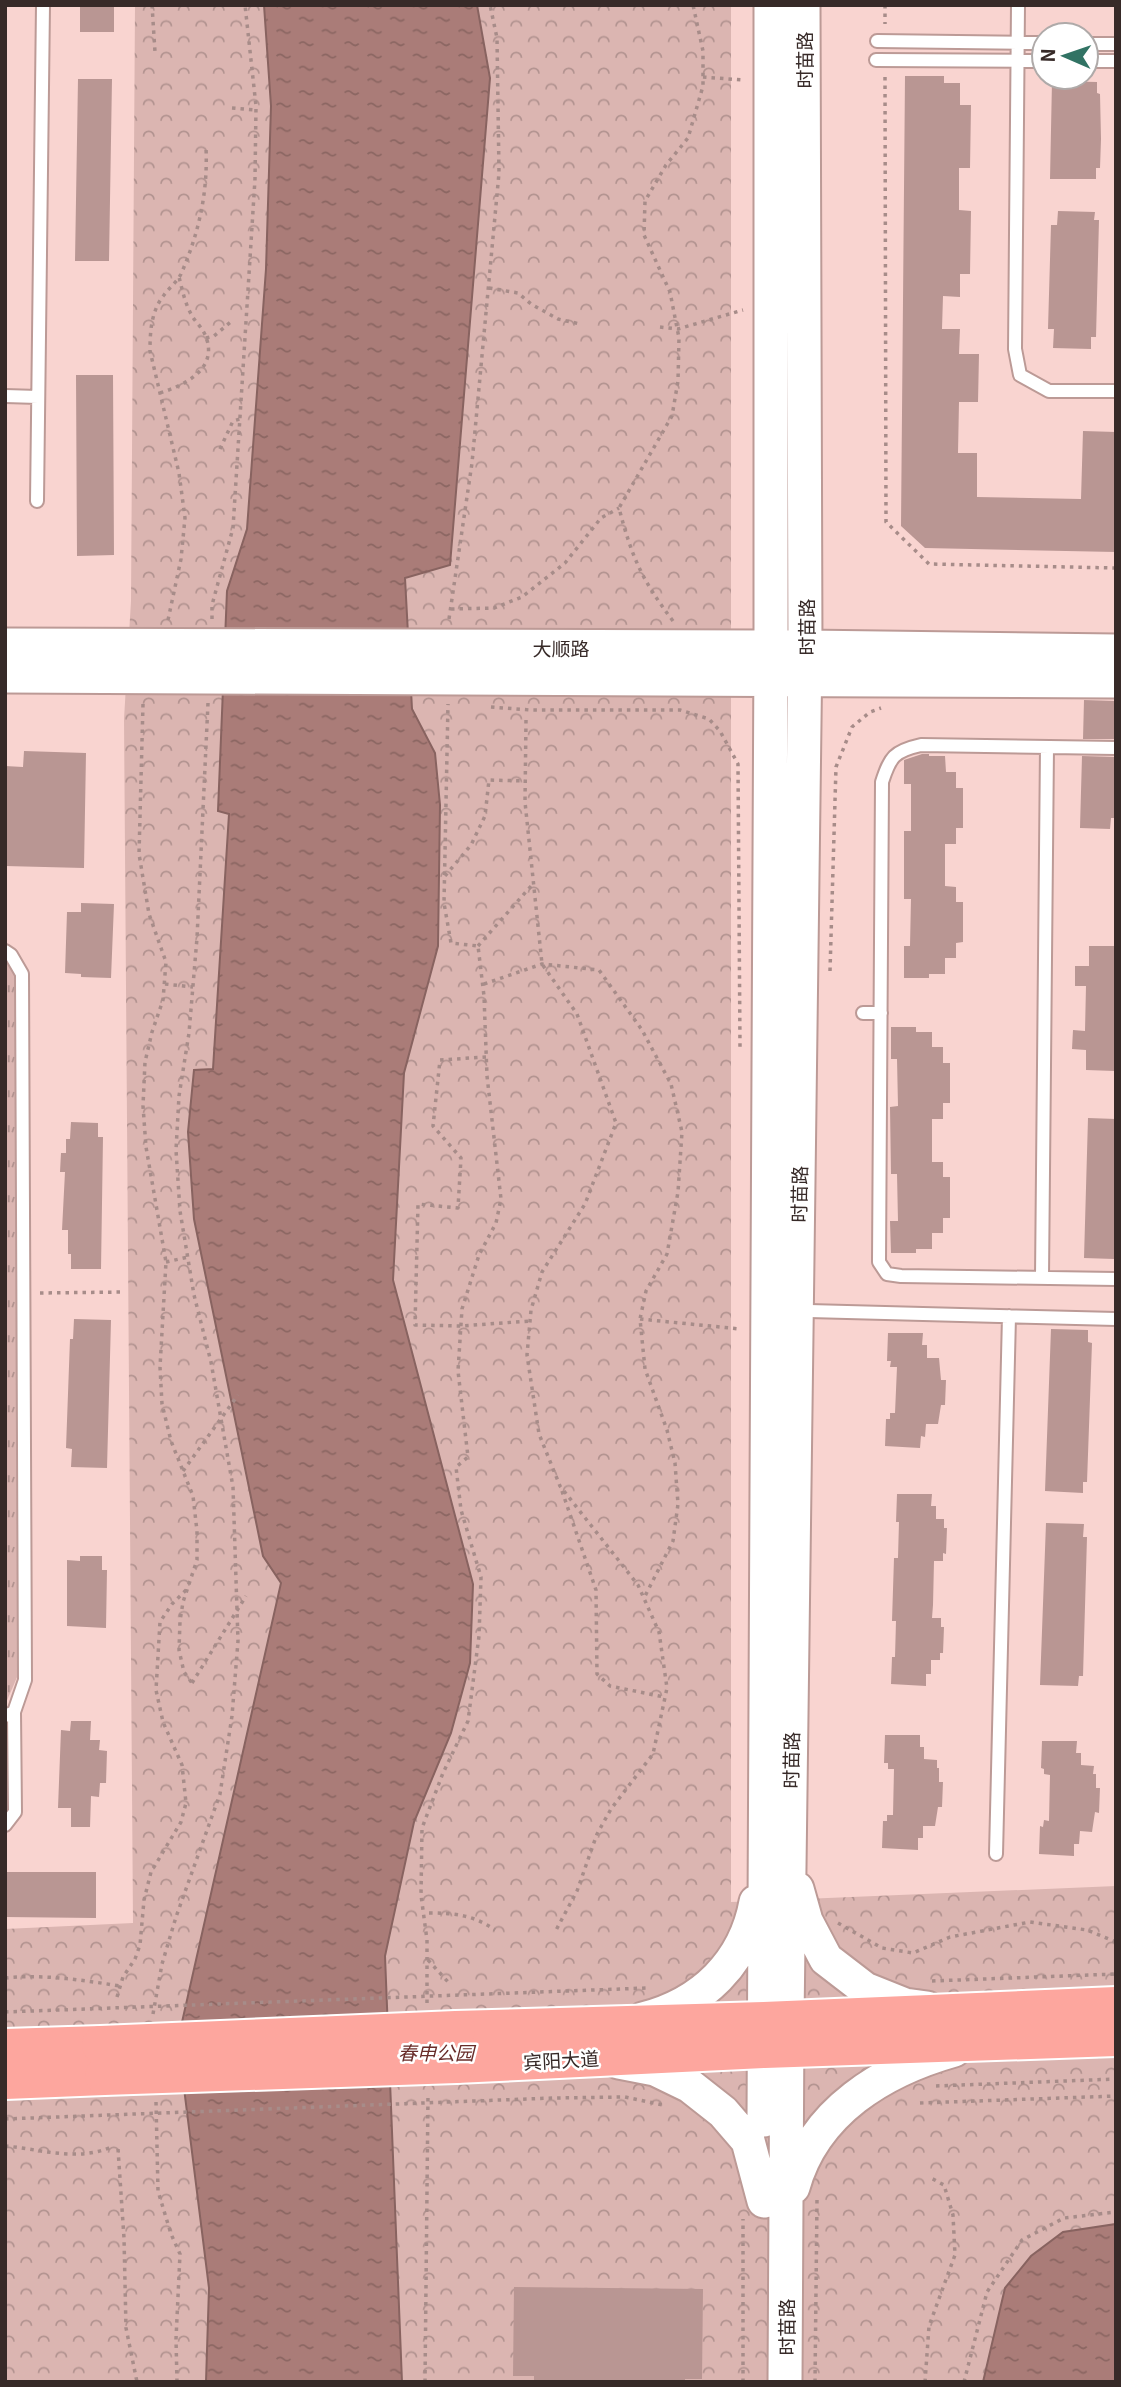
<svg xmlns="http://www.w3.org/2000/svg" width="1121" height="2387" font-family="Georgia,'Noto Sans SC',serif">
  <defs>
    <pattern id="grass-tufts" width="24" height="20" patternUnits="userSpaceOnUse" patternTransform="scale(1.75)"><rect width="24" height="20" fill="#dbb5b1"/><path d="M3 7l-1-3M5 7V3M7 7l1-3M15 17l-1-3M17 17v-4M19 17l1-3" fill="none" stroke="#b29390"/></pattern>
    <pattern id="park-crowns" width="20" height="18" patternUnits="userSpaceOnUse" patternTransform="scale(1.75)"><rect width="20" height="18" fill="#dbb5b1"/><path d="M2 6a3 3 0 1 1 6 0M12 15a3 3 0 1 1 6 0" fill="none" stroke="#b29390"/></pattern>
    <pattern id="water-ripples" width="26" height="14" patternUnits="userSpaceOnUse" patternTransform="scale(1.75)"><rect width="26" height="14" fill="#aa7c78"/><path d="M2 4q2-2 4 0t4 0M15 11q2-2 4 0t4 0" fill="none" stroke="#8b6662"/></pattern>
  </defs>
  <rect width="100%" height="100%" fill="#f9d4d0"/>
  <!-- grass -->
  <path fill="url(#grass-tufts)" d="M 5,960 L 17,978 L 18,1675 L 5,1705 Z"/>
  <!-- park -->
  <path fill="url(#park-crowns)" d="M 135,5 L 731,5 L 731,1902 L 1116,1886 L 1116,2382 L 5,2382 L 5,1929 L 133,1923 L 124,719 L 131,601 Z"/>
  <!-- water -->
  <path fill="url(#water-ripples)" stroke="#886360" stroke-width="2" d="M 264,5 L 477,5 L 490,78 L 450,565 L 405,578 L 412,709 L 435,753 L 440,805 L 438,946 L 404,1073 L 393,1280 L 473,1584 L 470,1663 L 451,1733 L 414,1822 L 385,1956 L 402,2382 L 206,2382 L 209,2288 L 178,2040 L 281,1583 L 263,1556 L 194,1219 L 188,1132 L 194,1070 L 213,1069 L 229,814 L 218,811 L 227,591 L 247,529 L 266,269 L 271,106 Z
    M 1116,2224 L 1116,2382 L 983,2382 L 1005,2288 L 1031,2256 L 1063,2232 Z"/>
  <!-- building -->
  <path fill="#b99693" d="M 80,5 L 114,5 L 114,32 L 80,32 Z
    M 905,76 L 944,76 L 944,83 L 960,83 L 960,105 L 971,105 L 970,168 L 959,168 L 959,210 L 971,211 L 970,274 L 960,274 L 960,297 L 943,296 L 942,329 L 960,329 L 959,354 L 979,354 L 978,402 L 959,402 L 958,453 L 977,453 L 977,497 L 1081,499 L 1083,431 L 1116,432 L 1116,552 L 925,548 L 901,526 Z
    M 78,79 L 112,79 L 109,261 L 75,261 Z
    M 1052,81 L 1097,82 L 1097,93 L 1100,94 L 1101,139 L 1100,168 L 1096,168 L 1096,179 L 1050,179 Z
    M 1058,211 L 1095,212 L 1094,220 L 1099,220 L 1096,337 L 1091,337 L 1091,349 L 1053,348 L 1054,329 L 1048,329 L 1051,225 L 1057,225 Z
    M 76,375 L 113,375 L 114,555 L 77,556 Z
    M 1084,700 L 1116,701 L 1116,739 L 1083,739 Z
    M 24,751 L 86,753 L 84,868 L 5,866 L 5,766 L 23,767 Z
    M 922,754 L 929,754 L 929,756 L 945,756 L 946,772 L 956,772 L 956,788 L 963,788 L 963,828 L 956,828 L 956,844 L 945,844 L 945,886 L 956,887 L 956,902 L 963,902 L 963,942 L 956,943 L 956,958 L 945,958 L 945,974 L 929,974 L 929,978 L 904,978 L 904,946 L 910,946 L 911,899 L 904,899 L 904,831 L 911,831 L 911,784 L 904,784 L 904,760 Z
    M 1082,756 L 1116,757 L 1116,818 L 1111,818 L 1110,829 L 1080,828 Z
    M 81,903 L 114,904 L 111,978 L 81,977 L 81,974 L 65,973 L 67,912 L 81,912 Z
    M 1089,946 L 1116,946 L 1115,1071 L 1086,1070 L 1086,1050 L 1072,1049 L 1073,1030 L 1085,1031 L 1086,986 L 1075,986 L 1075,966 L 1089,966 Z
    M 891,1027 L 916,1027 L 916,1032 L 932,1032 L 932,1047 L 943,1047 L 943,1063 L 950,1063 L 950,1103 L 943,1103 L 943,1119 L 932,1119 L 932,1162 L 943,1162 L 943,1177 L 950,1177 L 950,1218 L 943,1218 L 943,1233 L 932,1233 L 932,1249 L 916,1249 L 916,1253 L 891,1253 L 890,1221 L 898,1221 L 897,1174 L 891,1174 L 890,1107 L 898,1106 L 897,1059 L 891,1059 Z
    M 1088,1118 L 1116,1119 L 1114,1259 L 1084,1258 Z
    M 71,1122 L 98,1123 L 98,1137 L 103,1137 L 101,1269 L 71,1269 L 71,1254 L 68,1254 L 68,1230 L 62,1230 L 65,1172 L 60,1172 L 61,1153 L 66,1153 L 66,1139 L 70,1139 Z
    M 74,1319 L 111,1320 L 107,1468 L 71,1467 L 72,1449 L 66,1448 L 70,1339 L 73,1339 Z
    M 1051,1329 L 1088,1330 L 1088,1342 L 1092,1343 L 1087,1482 L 1083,1482 L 1083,1493 L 1045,1491 Z
    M 888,1333 L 923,1333 L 922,1345 L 927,1345 L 927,1358 L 939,1358 L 941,1380 L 946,1380 L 945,1405 L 941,1405 L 938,1424 L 926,1424 L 925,1437 L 921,1436 L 920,1448 L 885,1446 L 886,1419 L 890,1419 L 890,1413 L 895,1413 L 897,1367 L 890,1367 L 891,1361 L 887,1361 Z
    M 897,1494 L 932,1494 L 931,1506 L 936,1506 L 936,1519 L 944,1519 L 944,1528 L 947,1528 L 946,1554 L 943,1553 L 943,1561 L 934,1561 L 933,1605 L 932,1618 L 941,1618 L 941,1627 L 944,1627 L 943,1653 L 940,1653 L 940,1660 L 931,1660 L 931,1674 L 926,1674 L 926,1686 L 891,1684 L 892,1657 L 895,1657 L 896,1621 L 892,1621 L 894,1558 L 898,1558 L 899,1522 L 896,1522 Z
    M 1046,1523 L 1084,1524 L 1083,1537 L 1087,1537 L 1083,1676 L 1079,1676 L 1078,1686 L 1040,1685 Z
    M 80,1556 L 102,1556 L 102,1570 L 107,1570 L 106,1628 L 67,1626 L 67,1560 L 80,1561 Z
    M 71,1721 L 91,1721 L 90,1740 L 100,1740 L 99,1750 L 107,1751 L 106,1783 L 100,1783 L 99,1797 L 91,1796 L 90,1827 L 71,1827 L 71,1808 L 58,1808 L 61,1730 L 70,1731 Z
    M 885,1735 L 920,1735 L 920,1747 L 924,1747 L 924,1759 L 937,1760 L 937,1768 L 939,1768 L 939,1782 L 943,1782 L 942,1807 L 938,1807 L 935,1826 L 923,1826 L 923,1838 L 918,1838 L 918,1850 L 882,1848 L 883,1821 L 887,1821 L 887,1815 L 893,1815 L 894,1769 L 888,1769 L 888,1763 L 884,1763 Z
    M 1042,1741 L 1077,1741 L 1076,1753 L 1081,1753 L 1081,1765 L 1094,1766 L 1093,1774 L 1096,1774 L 1096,1788 L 1100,1788 L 1099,1813 L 1095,1812 L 1092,1832 L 1080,1831 L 1079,1844 L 1074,1844 L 1074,1856 L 1039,1854 L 1040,1826 L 1043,1827 L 1044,1820 L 1049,1821 L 1050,1775 L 1044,1774 L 1044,1769 L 1041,1768 Z
    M 5,1872 L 96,1872 L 96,1918 L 5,1917 Z
    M 514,2287 L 703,2289 L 702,2379 L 685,2379 L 685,2382 L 534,2382 L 534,2376 L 513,2376 Z"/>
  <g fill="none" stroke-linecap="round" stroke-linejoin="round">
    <!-- lane casing -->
    <g stroke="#bc9a96" stroke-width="16">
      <path id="lane" d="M 1018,5 L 1015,349 L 1020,375 L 1049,391 L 1116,391
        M 877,41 L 1044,43
        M 1086,44 L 1115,44
        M 876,60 L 1044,61
        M 1086,61 L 1116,61
        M 5,396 L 38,397
        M 37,501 L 43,5
        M 1116,748 L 921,745 C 894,751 890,757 882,782 L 879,1262 L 887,1274 L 901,1276 L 1116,1279
        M 5,951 L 11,955 L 22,974 L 25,1680 L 14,1712 L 5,1716
        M 863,1013 L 881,1013
        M 1042,1278 L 1047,747
        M 809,1311 L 1116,1319
        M 5,1825 L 15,1812 L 14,1712
        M 996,1854 L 1009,1316"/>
    </g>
    <!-- secondary casing -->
    <g stroke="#bc9a96" stroke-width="37">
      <path id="secondary" d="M 5,645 L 805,647 L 1116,651
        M 5,676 L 1116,681
        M 797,1889 L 806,1921 L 826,1959 L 865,1989 L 905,2005 L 927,2008
        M 643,2019 C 702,2004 745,1963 756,1902
        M 619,2062 L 655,2069 L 690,2086 L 723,2112 L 748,2141 L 764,2201
        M 764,2120 L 771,647 L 771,5
        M 793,2187 C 814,2111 883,2070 954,2050
        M 785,2382 L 787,2020 L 805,647 L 803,5"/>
    </g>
    <!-- highway casing -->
    <g stroke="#fff" stroke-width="42">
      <path id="highway" d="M 456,2030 L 764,2021 L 1116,2006
        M 5,2048 L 101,2045
        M 456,2064 L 764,2049 L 1116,2037
        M 5,2080 L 104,2076"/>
    </g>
    <!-- path -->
    <path stroke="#a78c89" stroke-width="3.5" stroke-dasharray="3.5 5" stroke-linecap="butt" d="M 152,5 L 155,52
      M 885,5 L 885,24
      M 703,77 L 743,80
      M 885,77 L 886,522 L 929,564 L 1116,568
      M 232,108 L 256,110
      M 489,288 L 518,293 L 531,304 L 558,319 L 580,324
      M 660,327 L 678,329 L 743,310
      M 206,338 L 214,336 L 233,320
      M 160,393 C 185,385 218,369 206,337 C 203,328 195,322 191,314 C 185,303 182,289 179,277
      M 220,449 L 233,421 L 240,419
      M 451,609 L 494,608 L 522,597 L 565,563 L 601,518 L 619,508
      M 212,619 L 212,605 L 233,528 L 255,179 L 256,106 L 245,5
      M 449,619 L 472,463 L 499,173 L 497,38 L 490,5
      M 168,620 L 181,559 L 185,518 L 179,473 L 150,351 C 150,332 151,311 164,295 C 169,288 177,282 181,274 C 199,233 208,192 206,148
      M 673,621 C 642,580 632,558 619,508 L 672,416 L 678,381 L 679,338 L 670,292 L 644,235 L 645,201 L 666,165 L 688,138 L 703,86 L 703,51 L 693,5
      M 143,704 L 139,854 L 149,914 L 166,962 L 163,1000 L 152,1032 L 145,1062 L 143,1106 L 146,1147 L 166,1262 L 160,1367 L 162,1404 L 171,1441 L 193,1496 L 197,1531 L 197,1560 L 183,1602 L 180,1621 L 179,1650 L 184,1672 L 192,1683
      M 491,707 L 530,710 L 680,710 L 709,719 L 720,731 L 738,764 L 740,1047
      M 526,720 L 525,802 L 542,964 L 577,1014 L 616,1123 L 585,1204 L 542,1272 L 531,1310 L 527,1355 L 539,1434 L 560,1486 L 638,1585 L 659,1632 L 667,1688 L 653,1754 L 611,1809 L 597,1834 L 577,1891 L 555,1932
      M 445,876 L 471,845 L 485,816 L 489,780 L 525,781
      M 478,946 L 532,885
      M 830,971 L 836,767 L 852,727 L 870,712 L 881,708
      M 165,984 L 193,987
      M 484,984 L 542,964 L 599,970 L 642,1030 L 671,1084 L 682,1132 L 678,1192 L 667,1254 L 646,1291 L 640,1319 L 645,1369 L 667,1430 L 675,1463 L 678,1504 L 673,1541 L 644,1598
      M 486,1057 L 440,1060 L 433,1126 L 461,1158 L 458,1208 L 418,1204 L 415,1325 L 461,1326 L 530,1321
      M 166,1262 L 188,1257
      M 40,1293 L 122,1292
      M 640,1319 L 740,1329
      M 562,1491 L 596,1590 L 597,1674 L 610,1686 L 664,1697
      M 429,1913 C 454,1913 474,1915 495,1930
      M 838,1923 L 882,1948 L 913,1953 L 950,1937 L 1030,1922 L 1087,1930 L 1116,1942
      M 428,1960 L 449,1983
      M 5,1978 C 44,1974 82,1980 120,1986
      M 932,1981 L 1116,1974
      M 117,1997 L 123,1977 L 135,1959 L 140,1945 L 144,1900 L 151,1872 L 181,1822 L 186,1803 L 182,1765 L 163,1722 L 156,1690 L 160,1622 L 172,1604 L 186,1590
      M 427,2003 L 427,1940 L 421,1895 L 422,1828 L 443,1773 L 468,1721 L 479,1636 L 481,1577 L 461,1510 L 456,1467 L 468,1457 L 458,1371 L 462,1309 L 479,1255 L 496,1223 L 501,1199 L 487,1076 L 484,996 L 478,946 L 451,943 L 444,903 L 448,704
      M 5,2012 L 647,1988
      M 153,2014 L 162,1964 L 176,1917 L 220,1794 L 232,1716 L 238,1641 L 233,1487 L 211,1362 L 194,1295 L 180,1211 L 176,1150 L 179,1096 L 189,1033 L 197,938 L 208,703
      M 936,2086 L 1116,2079
      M 156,2102 L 158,2191 L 171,2234 L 180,2254 L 176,2339 L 177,2382
      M 920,2103 L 1116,2096
      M 5,2119 L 553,2098 L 625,2097 L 663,2105
      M 5,2146 C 40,2149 77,2162 111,2147
      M 118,2149 L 124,2238 L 126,2328 L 137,2382
      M 425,2382 L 428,2095
      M 743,2382 L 743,2219
      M 815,2382 L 817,2200
      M 925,2382 L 929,2326 L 955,2255 L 953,2215 L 944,2185 L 931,2178
      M 964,2382 L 987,2292 L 1022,2240 L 1064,2218 L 1116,2212"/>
    <!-- lane -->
    <use href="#lane" stroke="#fff" stroke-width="12"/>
    <!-- secondary -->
    <use href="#secondary" stroke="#fff" stroke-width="33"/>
    <!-- highway -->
    <use href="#highway" stroke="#fda69e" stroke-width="38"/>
    <!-- highway-bridge casing -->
    <g stroke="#fff" stroke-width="42" stroke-linecap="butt">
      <path id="highway-bridge" d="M 101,2045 L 456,2030
        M 104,2076 L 456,2064"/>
    </g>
    <!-- path-bridge -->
    <path stroke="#a78c89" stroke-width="3.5" stroke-dasharray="3.5 5" stroke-linecap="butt" d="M 183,1471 L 238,1395
      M 192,1683 L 246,1596"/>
    <!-- highway-bridge -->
    <use href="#highway-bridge" stroke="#fda69e" stroke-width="38"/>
  </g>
  <g text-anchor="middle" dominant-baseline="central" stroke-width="5" stroke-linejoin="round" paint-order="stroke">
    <!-- street labels -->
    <g font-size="19" fill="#372a28" stroke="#fff">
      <text transform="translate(803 60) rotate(-90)">时苗路</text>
      <text transform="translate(805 627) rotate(-90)">时苗路</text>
      <text x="561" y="647">大顺路</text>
      <text transform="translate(798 1194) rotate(-89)">时苗路</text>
      <text transform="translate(790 1760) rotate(-89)">时苗路</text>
      <text transform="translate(561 2059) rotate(-3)">宾阳大道</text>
      <text transform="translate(785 2327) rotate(-90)">时苗路</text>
    </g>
    <!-- park labels -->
    <g font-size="19" font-style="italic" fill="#682c29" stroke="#fff">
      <text x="436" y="2051">春申公园</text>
    </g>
  </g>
  <!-- border -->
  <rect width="1121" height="2387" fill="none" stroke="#372a28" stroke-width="14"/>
  <!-- north arrow -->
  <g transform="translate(1065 56) rotate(272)"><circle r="33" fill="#ffffff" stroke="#afaaa9" stroke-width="2"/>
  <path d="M0-5L12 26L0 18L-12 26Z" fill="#317364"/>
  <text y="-10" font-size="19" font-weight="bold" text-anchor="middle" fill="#372a28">N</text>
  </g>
</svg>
